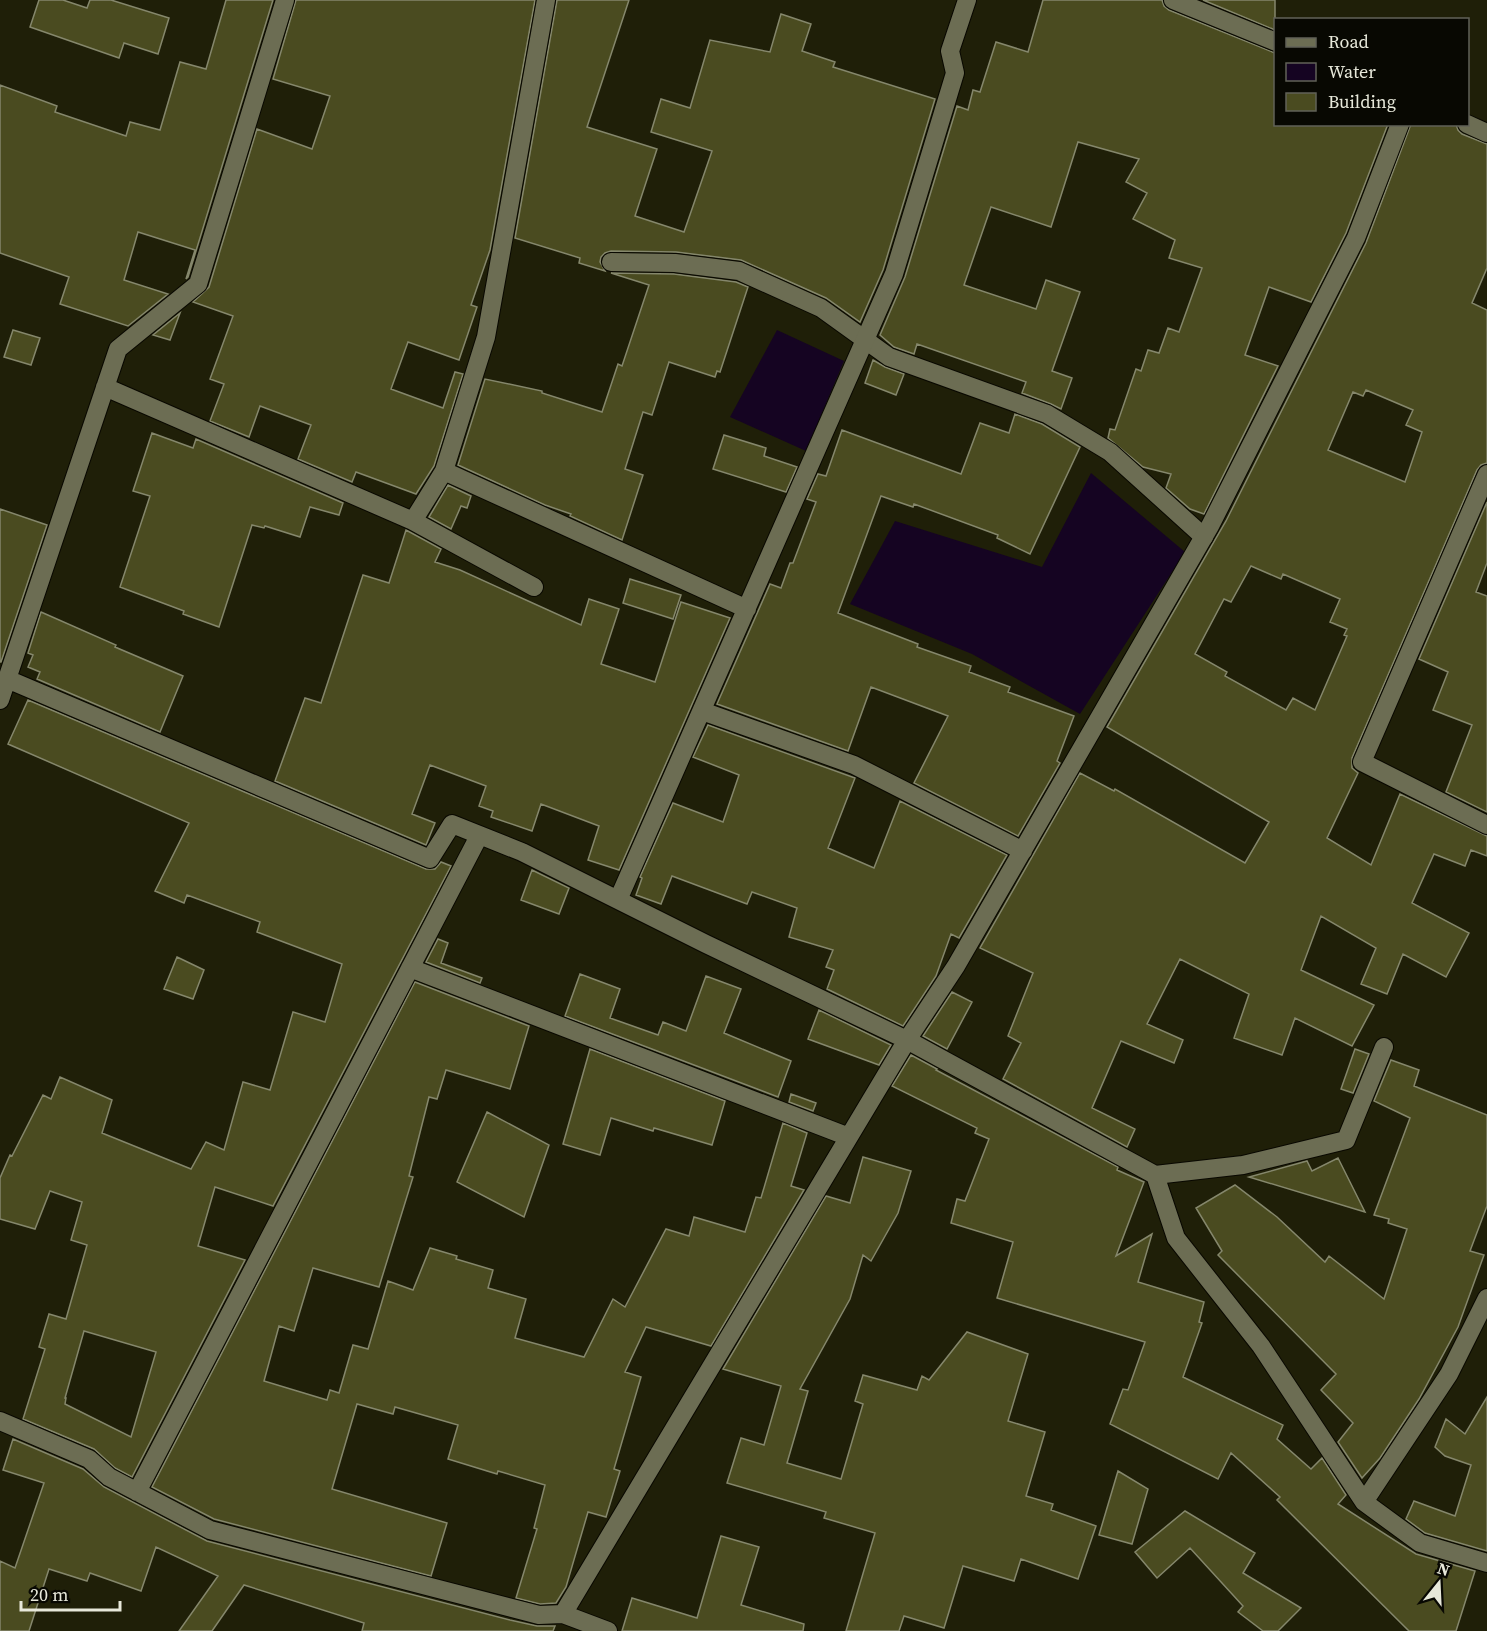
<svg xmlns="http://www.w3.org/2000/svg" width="1487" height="1631" font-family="'Source Serif 4',serif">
  <rect width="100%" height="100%" fill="#1f1f08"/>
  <!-- water -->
  <path fill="#150422" d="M 777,330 L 844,361 L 806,451 L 730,417 Z
    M 1091,473 L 1185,552 L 1080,714 L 972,654 L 850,604 L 895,521 L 1042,567 Z"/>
  <!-- building -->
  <path fill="#4a4b20" stroke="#85876c" stroke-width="1.5" fill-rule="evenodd" d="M 39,0 L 63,0 L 87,8 L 90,0 L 111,0 L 169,18 L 158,54 L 124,43 L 119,58 L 30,27 Z
    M 226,0 L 273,0 L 188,277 L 186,279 L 195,250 L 138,232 L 124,280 L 168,294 L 128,326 L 60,304 L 69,277 L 0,253 L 0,85 L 57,106 L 55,112 L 126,136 L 130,122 L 160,130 L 180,62 L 206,69 Z
    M 296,0 L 535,0 L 490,250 L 471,305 L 477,307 L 459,360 L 408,342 L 391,389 L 443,408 L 455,372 L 463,374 L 434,466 L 416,494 L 356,472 L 352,482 L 298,459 L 311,425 L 260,406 L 249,437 L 210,421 L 224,384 L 210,379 L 233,316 L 193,302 L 209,287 L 257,129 L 312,149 L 330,96 L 273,79 Z
    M 557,0 L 629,0 L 587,127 L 657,149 L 635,216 L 684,232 L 712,151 L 651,132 L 661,99 L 690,108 L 710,40 L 770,52 L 781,14 L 811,24 L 802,51 L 835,62 L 833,67 L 935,99 L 883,270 L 860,322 L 826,298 L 741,260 L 676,252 L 611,251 L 605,253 L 601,257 L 600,262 L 605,271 L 579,263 L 580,258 L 515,238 Z
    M 1043,0 L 1162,0 L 1164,6 L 1169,10 L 1275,53 L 1275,124 L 1388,124 L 1346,233 L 1311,302 L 1269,287 L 1245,355 L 1278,366 L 1204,514 L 1190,509 L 1166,488 L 1171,474 L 1143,467 L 1108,438 L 1110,429 L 1115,430 L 1136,369 L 1141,371 L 1148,350 L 1159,353 L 1168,328 L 1179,332 L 1202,268 L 1169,258 L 1175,240 L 1133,219 L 1147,193 L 1126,182 L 1139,159 L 1078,142 L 1051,227 L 991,207 L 964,285 L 1036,309 L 1046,280 L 1080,292 L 1052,371 L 1072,378 L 1061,409 L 1051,404 L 1022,393 L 1026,382 L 917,344 L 914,354 L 894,347 L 880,335 L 905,277 L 957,106 L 968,110 L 973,90 L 980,92 L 996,42 L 1028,52 Z
    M 1203,0 L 1275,0 L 1275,30 Z
    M 1411,124 L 1456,124 L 1458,130 L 1462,134 L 1487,144 L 1487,268 L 1472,303 L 1487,310 L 1487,463 L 1481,465 L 1477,470 L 1352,758 L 1352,768 L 1358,773 L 1327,838 L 1371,865 L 1400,794 L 1487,836 L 1487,856 L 1471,850 L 1465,866 L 1434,854 L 1412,903 L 1469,933 L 1446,977 L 1403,954 L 1387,994 L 1361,984 L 1376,948 L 1321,916 L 1301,970 L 1374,1005 L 1352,1046 L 1295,1018 L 1282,1055 L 1234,1038 L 1249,994 L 1180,959 L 1147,1024 L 1183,1040 L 1174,1063 L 1121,1041 L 1092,1108 L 1135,1129 L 1127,1147 L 1003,1079 L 1021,1043 L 1008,1036 L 1033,973 L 980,948 L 1080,773 L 1114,791 L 1115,789 L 1245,863 L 1269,822 L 1107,727 L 1226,521 L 1366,243 ZM 1366,390 L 1413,410 L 1406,425 L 1422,432 L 1405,482 L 1328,450 L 1353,392 L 1363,396 ZM 1251,566 L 1281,579 L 1283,574 L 1340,599 L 1330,622 L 1347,629 L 1344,635 L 1347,636 L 1315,710 L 1293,698 L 1286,710 L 1225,676 L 1227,672 L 1195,654 L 1224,599 L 1231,602 Z
    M 611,273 L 674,274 L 736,282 L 748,287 L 720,372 L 717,371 L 715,377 L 669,362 L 652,415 L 643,412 L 625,469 L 643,475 L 622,540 L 570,516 L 571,514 L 545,505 L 458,465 L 485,379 L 542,391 L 542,393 L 602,412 L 618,364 L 622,366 L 649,285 Z
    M 180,313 L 170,340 L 153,335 Z
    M 13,330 L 40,338 L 31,365 L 4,357 Z
    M 873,360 L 885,367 L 904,374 L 896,395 L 865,383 Z
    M 1015,414 L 1042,424 L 1080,447 L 1030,554 L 997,538 L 998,535 L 914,504 L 913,507 L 881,496 L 838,613 L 918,644 L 917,647 L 971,666 L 969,672 L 1010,687 L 1008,692 L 1074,716 L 1057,761 L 1060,763 L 1018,836 L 914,783 L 948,716 L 871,687 L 848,751 L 717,704 L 770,584 L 781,588 L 790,563 L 793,563 L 816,502 L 807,499 L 818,474 L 826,476 L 842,430 L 961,474 L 980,423 L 1009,433 Z
    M 152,433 L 193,448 L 196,439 L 343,503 L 339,515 L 310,507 L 300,537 L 265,526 L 264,528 L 252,525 L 219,627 L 183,614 L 184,611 L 120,587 L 150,496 L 133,491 Z
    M 724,435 L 766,448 L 764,456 L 797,467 L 786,492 L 713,469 Z
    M 448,485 L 471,496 L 467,508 L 461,506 L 451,529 L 429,517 Z
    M 1487,502 L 1487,563 L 1476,592 L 1487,596 L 1487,812 L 1446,792 L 1472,725 L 1433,710 L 1448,672 L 1419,659 Z
    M 0,509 L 47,525 L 1,662 L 0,662 Z
    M 406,530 L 441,549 L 435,562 L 460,570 L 581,625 L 589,599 L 619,609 L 601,664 L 655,682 L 681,602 L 730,618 L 619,870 L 588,860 L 599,826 L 541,804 L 532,831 L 491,817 L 493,811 L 479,806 L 486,786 L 430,765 L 412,814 L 435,823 L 426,845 L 275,781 L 305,698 L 321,703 L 363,575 L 389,583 Z
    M 630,579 L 681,595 L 673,619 L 623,603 Z
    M 41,612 L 116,645 L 115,647 L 183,676 L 160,732 L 37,679 L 40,672 L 28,667 L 33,655 L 28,653 Z
    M 28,700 L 426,869 L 435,869 L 441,862 L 451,866 L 273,1206 L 215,1187 L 198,1246 L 245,1260 L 132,1477 L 115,1468 L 94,1449 L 23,1419 L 45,1349 L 39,1347 L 49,1314 L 66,1319 L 87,1245 L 71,1240 L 82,1202 L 50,1191 L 35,1229 L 0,1219 L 0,1178 L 10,1155 L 12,1156 L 43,1095 L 51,1099 L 60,1077 L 112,1100 L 102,1133 L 191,1169 L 206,1142 L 224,1150 L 243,1082 L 270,1090 L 293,1012 L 325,1022 L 342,964 L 257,932 L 260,922 L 187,895 L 184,903 L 155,891 L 189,823 L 8,744 ZM 84,1331 L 156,1352 L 131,1437 L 65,1404 L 66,1398 L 65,1398 Z
    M 708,725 L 855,778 L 828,848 L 874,868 L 900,801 L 1007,855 L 959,938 L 951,934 L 936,976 L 903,1026 L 827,989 L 834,970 L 826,967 L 833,950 L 789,937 L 797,908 L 752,892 L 747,904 L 672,876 L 661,904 L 636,895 L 642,878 L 640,877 L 673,803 L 723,822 L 739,775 L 693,757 Z
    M 532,870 L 569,888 L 559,914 L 521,900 Z
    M 438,939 L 448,943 L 441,963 L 482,978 L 480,983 L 426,962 Z
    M 177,957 L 204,970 L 193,999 L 164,989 Z
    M 580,974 L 620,989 L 610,1018 L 658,1035 L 663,1022 L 686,1031 L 706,976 L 741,989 L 724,1033 L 791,1061 L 778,1097 L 565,1016 Z
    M 415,982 L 529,1026 L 510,1089 L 446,1070 L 437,1099 L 429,1097 L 409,1176 L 413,1177 L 379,1287 L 313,1268 L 294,1331 L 279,1326 L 264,1381 L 327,1400 L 330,1390 L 339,1393 L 353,1345 L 368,1349 L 388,1281 L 413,1290 L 430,1248 L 457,1256 L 456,1259 L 493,1270 L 488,1288 L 526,1299 L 515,1338 L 584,1357 L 613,1299 L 625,1307 L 666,1229 L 689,1236 L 694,1217 L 745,1232 L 756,1197 L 761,1198 L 783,1123 L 807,1133 L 791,1186 L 804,1190 L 711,1346 L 646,1327 L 625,1372 L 641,1377 L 614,1469 L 620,1471 L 606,1517 L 588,1512 L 566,1587 L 556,1603 L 540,1604 L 516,1598 L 537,1529 L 534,1528 L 545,1485 L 498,1471 L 497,1474 L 448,1459 L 458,1425 L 395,1407 L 393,1414 L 357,1404 L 332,1489 L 447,1523 L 431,1576 L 214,1519 L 152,1487 Z
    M 952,992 L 972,1002 L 947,1049 L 923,1036 Z
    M 819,1010 L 891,1045 L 879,1065 L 808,1039 Z
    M 590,1049 L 725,1101 L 712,1145 L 654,1128 L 653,1131 L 611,1118 L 600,1155 L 563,1144 Z
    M 1355,1049 L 1369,1054 L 1353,1093 L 1341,1089 Z
    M 911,1055 L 937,1069 L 936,1070 L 1118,1167 L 1117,1170 L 1144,1182 L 1116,1256 L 1152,1234 L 1138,1282 L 1204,1302 L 1199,1322 L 1202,1323 L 1183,1377 L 1283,1425 L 1277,1439 L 1311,1469 L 1322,1458 L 1346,1495 L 1338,1504 L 1416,1554 L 1475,1571 L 1456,1631 L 1409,1631 L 1277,1500 L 1280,1497 L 1231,1453 L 1218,1479 L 1110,1424 L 1123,1389 L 1128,1390 L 1145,1342 L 997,1298 L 1013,1242 L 951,1223 L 957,1199 L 965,1201 L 989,1139 L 975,1133 L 977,1128 L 892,1086 Z
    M 1391,1060 L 1419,1070 L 1414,1086 L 1487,1115 L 1487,1206 L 1470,1251 L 1484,1255 L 1458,1327 L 1419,1399 L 1380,1458 L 1362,1478 L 1338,1442 L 1353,1423 L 1321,1390 L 1336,1374 L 1218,1255 L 1222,1251 L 1196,1208 L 1235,1185 L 1277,1217 L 1325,1262 L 1329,1256 L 1384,1299 L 1407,1229 L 1388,1223 L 1389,1219 L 1374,1215 L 1410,1118 L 1374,1101 Z
    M 791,1094 L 816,1103 L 813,1111 L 789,1102 Z
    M 487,1112 L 549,1145 L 524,1217 L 457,1182 Z
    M 863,1157 L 911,1171 L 898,1213 L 871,1261 L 863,1255 L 850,1299 L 800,1389 L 808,1391 L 787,1463 L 841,1479 L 863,1404 L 855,1401 L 863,1375 L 917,1390 L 922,1376 L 929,1380 L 967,1332 L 1028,1354 L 1008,1421 L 1045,1432 L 1026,1496 L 1053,1504 L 1051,1510 L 1096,1526 L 1078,1579 L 1021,1559 L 1014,1581 L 963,1566 L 944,1628 L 904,1616 L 899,1631 L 846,1631 L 875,1533 L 824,1518 L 826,1512 L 727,1483 L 741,1438 L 764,1445 L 781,1386 L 723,1369 L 826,1196 L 850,1203 Z
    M 1338,1158 L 1365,1212 L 1249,1177 L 1307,1161 L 1312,1171 Z
    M 1487,1397 L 1487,1551 L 1425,1533 L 1406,1519 L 1414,1501 L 1455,1516 L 1471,1465 L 1445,1456 L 1435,1447 L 1446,1419 L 1465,1434 Z
    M 13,1439 L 83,1469 L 104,1487 L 207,1541 L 510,1620 L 537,1626 L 555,1626 L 553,1631 L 362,1631 L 364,1623 L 244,1585 L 212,1631 L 179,1631 L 218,1576 L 156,1547 L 141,1591 L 90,1573 L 87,1581 L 49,1569 L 29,1631 L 0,1631 L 0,1561 L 15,1568 L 44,1483 L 3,1470 Z
    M 1118,1471 L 1148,1489 L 1132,1544 L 1099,1535 Z
    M 1185,1511 L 1255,1553 L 1243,1573 L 1301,1608 L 1278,1631 L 1263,1631 L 1238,1612 L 1243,1606 L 1190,1548 L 1157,1578 L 1135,1552 Z
    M 721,1536 L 759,1547 L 741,1605 L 804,1624 L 803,1631 L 622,1631 L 632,1598 L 697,1618 Z"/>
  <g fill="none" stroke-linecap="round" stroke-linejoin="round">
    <!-- lane casing -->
    <g stroke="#090800" stroke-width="20">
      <path id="lane" d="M 611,262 L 675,263 L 739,271 L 821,308 L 889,357 L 1047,414 L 1110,452 L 1204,537"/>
    </g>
    <!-- street casing -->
    <g stroke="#090800" stroke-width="20">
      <path id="street" d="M 1173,0 L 1276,42
        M 1467,124 L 1487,133
        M 105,387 L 413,521 L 444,471 L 747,609
        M 444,471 L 486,337 L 546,0
        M 1487,474 L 1362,762 L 1487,825
        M 413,521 L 534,587
        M 7,679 L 430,859 L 452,824 L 522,852 L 706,944 L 907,1040 L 563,1614
        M 0,700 L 118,349 L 198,284 L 285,0
        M 702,711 L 854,765 L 1023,851
        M 618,900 L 894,274 L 955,73 L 950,51 L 967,0
        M 410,968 L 849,1137
        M 1384,1047 L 1346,1140 L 1243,1165 L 1155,1175 L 907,1040 L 956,966 L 1210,526 L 1356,238 L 1400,124
        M 1155,1175 L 1176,1238 L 1261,1346 L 1364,1502 L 1420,1543 L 1487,1563
        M 0,1421 L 89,1459 L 109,1477 L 210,1530 L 539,1615 L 563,1614 L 608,1631
        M 137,1492 L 479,836
        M 1364,1502 L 1449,1374 L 1487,1298"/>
    </g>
    <!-- lane -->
    <use href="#lane" stroke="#6c6d53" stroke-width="18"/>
    <!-- street -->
    <use href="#street" stroke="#6c6d53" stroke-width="18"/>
  </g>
  <!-- legend -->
  <rect x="1274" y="18" width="195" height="108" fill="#080802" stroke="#616258" stroke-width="1.5"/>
  <rect x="1286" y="38" width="30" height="9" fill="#6c6d53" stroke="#616258" stroke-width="1.5"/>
  <text x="1328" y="48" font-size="18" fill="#e7e8da">Road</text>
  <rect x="1286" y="63" width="30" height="18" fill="#150422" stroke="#616258" stroke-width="1.5"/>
  <text x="1328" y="78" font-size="18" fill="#e7e8da">Water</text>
  <rect x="1286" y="93" width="30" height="18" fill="#4a4b20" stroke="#616258" stroke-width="1.5"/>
  <text x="1328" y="108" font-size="18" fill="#e7e8da">Building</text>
  <!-- north arrow -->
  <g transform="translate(1439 1583) rotate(18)" stroke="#080802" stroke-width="4.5" paint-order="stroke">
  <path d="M0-4.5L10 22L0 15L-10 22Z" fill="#e7e8da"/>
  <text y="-9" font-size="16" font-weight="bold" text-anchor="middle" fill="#e7e8da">N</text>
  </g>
  <!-- scale -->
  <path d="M21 1601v9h99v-9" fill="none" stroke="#e7e8da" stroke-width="3"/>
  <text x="30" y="1601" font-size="18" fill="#e7e8da" stroke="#080802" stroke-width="4.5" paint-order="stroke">20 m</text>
</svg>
